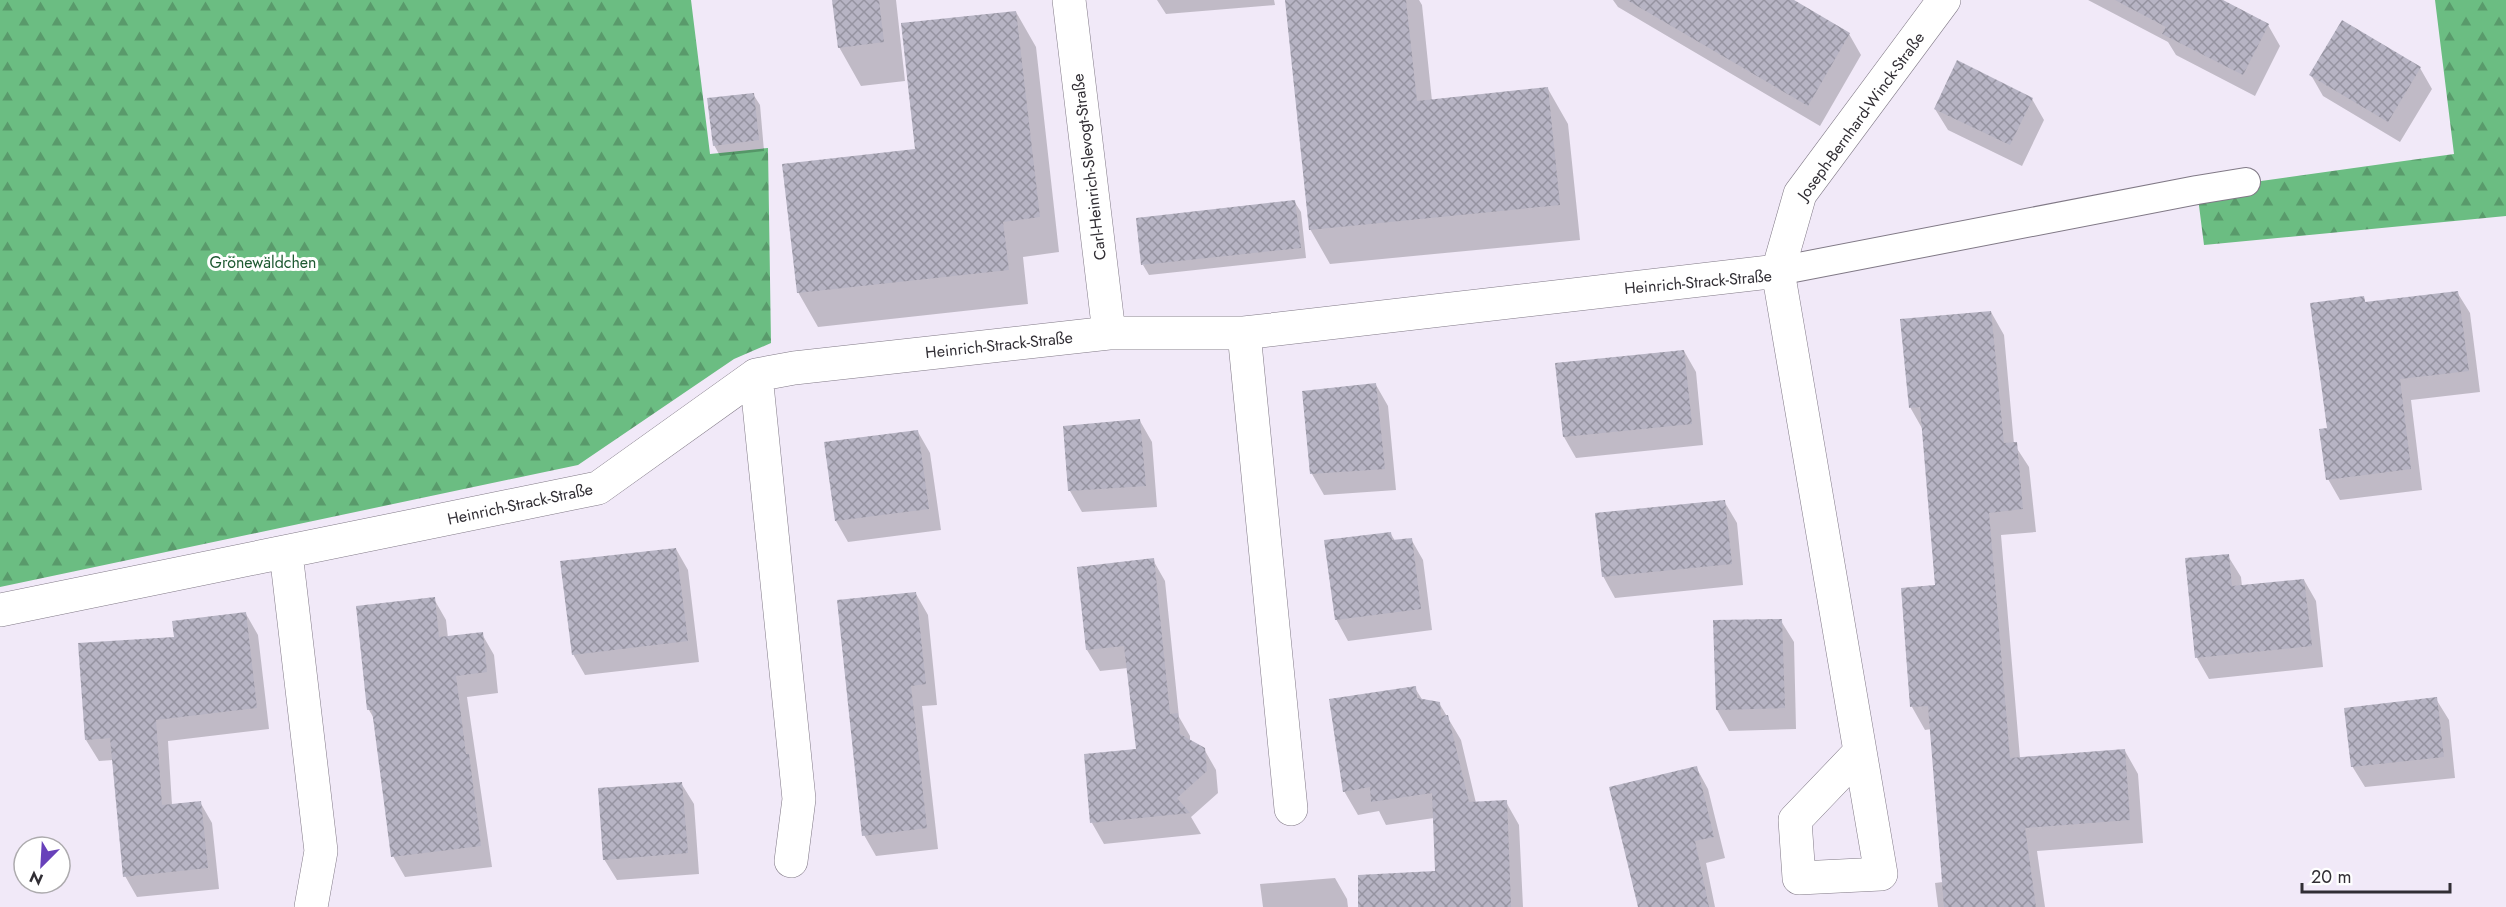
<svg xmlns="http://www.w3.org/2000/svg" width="2506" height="907" font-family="Jost,sans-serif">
  <defs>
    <pattern id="forest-firs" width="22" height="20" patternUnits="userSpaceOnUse" patternTransform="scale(1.5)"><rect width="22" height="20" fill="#6bbd82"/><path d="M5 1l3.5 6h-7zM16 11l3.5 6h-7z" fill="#599a6b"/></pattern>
    <pattern id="building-cross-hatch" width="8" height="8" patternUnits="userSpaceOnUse" patternTransform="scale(1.5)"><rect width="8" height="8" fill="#b7b4c4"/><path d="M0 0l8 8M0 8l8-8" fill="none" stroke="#9593a0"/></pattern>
  </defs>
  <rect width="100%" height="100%" fill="#f1e9f8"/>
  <!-- forest -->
  <path fill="url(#forest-firs)" d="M 0,0 L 691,0 L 710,154 L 768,148 L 771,343 L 734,359 L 578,465 L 0,587 Z
    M 2435,0 L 2506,0 L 2506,216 L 2204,245 L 2197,190 L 2454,154 Z"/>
  <!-- shadow -->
  <path fill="#0003" d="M 834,0 L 896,0 L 905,81 L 861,86 L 839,47 Z
    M 1157,0 L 1274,0 L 1275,5 L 1166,14 Z
    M 1287,0 L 1419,0 L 1422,5 L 1432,101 L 1548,89 L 1568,124 L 1580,240 L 1330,264 L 1310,229 Z
    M 1613,0 L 1791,0 L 1849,34 L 1861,55 L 1820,126 L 1618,7 Z
    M 2088,0 L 2219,0 L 2268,25 L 2280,46 L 2255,96 L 2176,55 L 2168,42 Z
    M 1016,12 L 1036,47 L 1059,252 L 1023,257 L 1028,304 L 818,327 L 798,292 L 917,151 Z
    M 2420,68 L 2432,89 L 2400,142 L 2323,96 L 2311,75 Z
    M 753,94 L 760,105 L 764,151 L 720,156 L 714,145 Z
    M 2032,99 L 2044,120 L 2022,166 L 1948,130 L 1935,109 Z
    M 1294,201 L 1301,212 L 1306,258 L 1149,275 L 1143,265 Z
    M 2457,292 L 2470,313 L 2480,392 L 2411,400 L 2422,490 L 2340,500 L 2328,479 L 2329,429 L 2363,297 L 2366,303 Z
    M 1991,312 L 2004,335 L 2014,444 L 2029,467 L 2036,532 L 2001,535 L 2020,758 L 2125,751 L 2138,774 L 2143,843 L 2037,851 L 2045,907 L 1938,907 L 1935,883 L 1943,882 L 1931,729 L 1925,730 L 1912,707 L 1937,586 L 1923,430 L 1910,407 Z
    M 1684,351 L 1696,372 L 1703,445 L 1576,458 L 1564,437 Z
    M 1376,385 L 1388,406 L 1396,490 L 1324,495 L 1312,474 Z
    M 1140,421 L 1152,442 L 1157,507 L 1082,512 L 1070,491 L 1065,427 Z
    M 918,432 L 930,453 L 941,530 L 848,542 L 836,521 Z
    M 1724,501 L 1737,523 L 1743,585 L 1615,598 L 1603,576 Z
    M 1391,534 L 1395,541 L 1411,539 L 1423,560 L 1432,630 L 1348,641 L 1336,619 Z
    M 676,549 L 688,570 L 699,662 L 585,675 L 573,654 Z
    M 2228,556 L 2241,577 L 2242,587 L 2304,580 L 2316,601 L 2323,667 L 2209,679 L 2197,658 L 2187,559 Z
    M 1153,560 L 1165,581 L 1179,717 L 1190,736 L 1190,741 L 1204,749 L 1216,770 L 1218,793 L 1191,817 L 1201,834 L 1104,844 L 1092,823 L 1137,751 L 1128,668 L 1100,671 L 1087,650 Z
    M 916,594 L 928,615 L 937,705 L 922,706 L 938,849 L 876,856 L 864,835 Z
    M 434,599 L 446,620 L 448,638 L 482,634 L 494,655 L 498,693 L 467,697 L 492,867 L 405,877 L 393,856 L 376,722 L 369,710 Z
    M 246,614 L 258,635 L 269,729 L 168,741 L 172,805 L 200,802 L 212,823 L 219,889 L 137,897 L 125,876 L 113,760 L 99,761 L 86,740 L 175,638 Z
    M 1781,621 L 1794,642 L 1796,729 L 1729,731 L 1717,710 Z
    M 1415,688 L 1423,701 L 1439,703 L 1461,740 L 1476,803 L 1506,802 L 1519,825 L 1523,907 L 1421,907 L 1436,872 L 1434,818 L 1386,825 L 1379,811 L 1358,815 L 1344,791 Z
    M 2436,699 L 2449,720 L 2455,778 L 2365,787 L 2352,766 Z
    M 1696,767 L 1708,789 L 1725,858 L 1706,863 L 1715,907 L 1640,907 Z
    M 681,783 L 694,804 L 699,874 L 617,880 L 604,859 Z
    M 1335,878 L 1347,899 L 1348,907 L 1263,907 L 1260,884 Z"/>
  <!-- building -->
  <path fill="url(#building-cross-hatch)" d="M 832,0 L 879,0 L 884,42 L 838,48 Z
    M 1285,0 L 1406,0 L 1417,101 L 1548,87 L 1560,205 L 1309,230 Z
    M 1627,0 L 1794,0 L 1850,33 L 1808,106 Z
    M 2115,0 L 2223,0 L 2269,24 L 2243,75 L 2162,34 L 2166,27 Z
    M 1016,11 L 1040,217 L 1003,222 L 1009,270 L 797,293 L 782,164 L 915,149 L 901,23 Z
    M 2342,20 L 2421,67 L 2388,122 L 2309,75 Z
    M 1957,60 L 2033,98 L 2010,145 L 1934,109 Z
    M 754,93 L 759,140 L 713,146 L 707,98 Z
    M 1295,200 L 1301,248 L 1141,265 L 1136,218 Z
    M 2458,291 L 2469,371 L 2400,379 L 2411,469 L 2326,480 L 2319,429 L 2327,428 L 2310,303 L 2364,296 L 2365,302 Z
    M 1991,311 L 2004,443 L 2017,442 L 2023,509 L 1989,513 L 2010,758 L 2125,749 L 2130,820 L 2025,828 L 2036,907 L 1944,907 L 1928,706 L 1910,707 L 1901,588 L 1935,585 L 1920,407 L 1909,408 L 1900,319 Z
    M 1684,350 L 1692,424 L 1563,437 L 1555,363 Z
    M 1376,383 L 1385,469 L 1310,474 L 1302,391 Z
    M 1140,419 L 1146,486 L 1068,491 L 1063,426 Z
    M 918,430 L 929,509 L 835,521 L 824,442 Z
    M 1725,500 L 1732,564 L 1602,577 L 1595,513 Z
    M 1391,532 L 1392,540 L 1412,538 L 1421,609 L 1335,620 L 1324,540 Z
    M 676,548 L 688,641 L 572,655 L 560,561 Z
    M 2229,554 L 2232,586 L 2304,579 L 2312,646 L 2195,658 L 2185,558 Z
    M 1154,558 L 1170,714 L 1178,713 L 1180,734 L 1205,748 L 1207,771 L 1177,798 L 1190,813 L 1090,823 L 1084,754 L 1136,749 L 1124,646 L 1086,650 L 1077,567 Z
    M 916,592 L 926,684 L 911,686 L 927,828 L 862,836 L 837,600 Z
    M 435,597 L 439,637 L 483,632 L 487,672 L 456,676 L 466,754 L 469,754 L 481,846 L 391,857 L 372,710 L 367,710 L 356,606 Z
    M 246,612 L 257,708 L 156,720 L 162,805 L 201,801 L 208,868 L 123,877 L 110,738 L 85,740 L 78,643 L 174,637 L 172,621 Z
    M 1782,619 L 1785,708 L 1716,710 L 1713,620 Z
    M 1416,686 L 1417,698 L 1440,702 L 1441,716 L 1448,715 L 1469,802 L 1507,800 L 1511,907 L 1358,907 L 1358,875 L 1435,871 L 1432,793 L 1371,802 L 1370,787 L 1343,792 L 1329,699 Z
    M 2437,697 L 2444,757 L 2351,767 L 2344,708 Z
    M 1697,766 L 1714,837 L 1695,841 L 1709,907 L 1638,907 L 1609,787 Z
    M 682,782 L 688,853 L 603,860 L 598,788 Z"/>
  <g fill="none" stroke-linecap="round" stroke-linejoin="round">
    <!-- service casing -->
    <g stroke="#807986" stroke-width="30">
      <path id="service" d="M 1778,271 L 2197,190 L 2246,182"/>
    </g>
    <!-- minor casing -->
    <g stroke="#807986" stroke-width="34">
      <path id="minor" d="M 1069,0 L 1109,333
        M 1778,271 L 1800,194 L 1944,0
        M 1244,333 L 1291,809
        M 756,375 L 799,799 L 791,861
        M 286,553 L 321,851 L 311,907
        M 0,610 L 598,488 L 756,375 L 794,368 L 1109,333 L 1244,333 L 1778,271 L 1881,874 L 1799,878 L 1795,820 L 1860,752"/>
    </g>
    <!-- service -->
    <use href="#service" stroke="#fff" stroke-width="28"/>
    <!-- minor -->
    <use href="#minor" stroke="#fff" stroke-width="33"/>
  </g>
  <g text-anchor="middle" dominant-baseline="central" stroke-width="6" stroke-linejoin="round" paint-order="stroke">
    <!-- street labels -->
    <g font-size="16" fill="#312e34" stroke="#fff">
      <text transform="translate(1861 116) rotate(-54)">Joseph-Bernhard-Winck-Straße</text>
      <text transform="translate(1089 167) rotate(-97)">Carl-Heinrich-Slevogt-Straße</text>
      <text transform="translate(1698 282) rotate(-5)">Heinrich-Strack-Straße</text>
      <text transform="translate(999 345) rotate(-6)">Heinrich-Strack-Straße</text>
      <text transform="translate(520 504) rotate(-12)">Heinrich-Strack-Straße</text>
    </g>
    <!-- park labels -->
    <g font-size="16" fill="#1e5932" stroke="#fff">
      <text x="263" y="262">Grönewäldchen</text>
    </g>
  </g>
  <!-- north arrow -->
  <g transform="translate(42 865) rotate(204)"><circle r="28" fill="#ffffff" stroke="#adabae" stroke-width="1.5"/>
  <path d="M0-4.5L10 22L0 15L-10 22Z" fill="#6841ba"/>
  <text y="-9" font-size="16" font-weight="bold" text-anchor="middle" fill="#312e34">N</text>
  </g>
  <!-- scale -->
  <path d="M2302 883v9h148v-9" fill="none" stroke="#312e34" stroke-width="3"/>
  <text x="2311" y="883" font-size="18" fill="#312e34" stroke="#ffffff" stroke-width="4.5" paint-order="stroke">20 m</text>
</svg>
